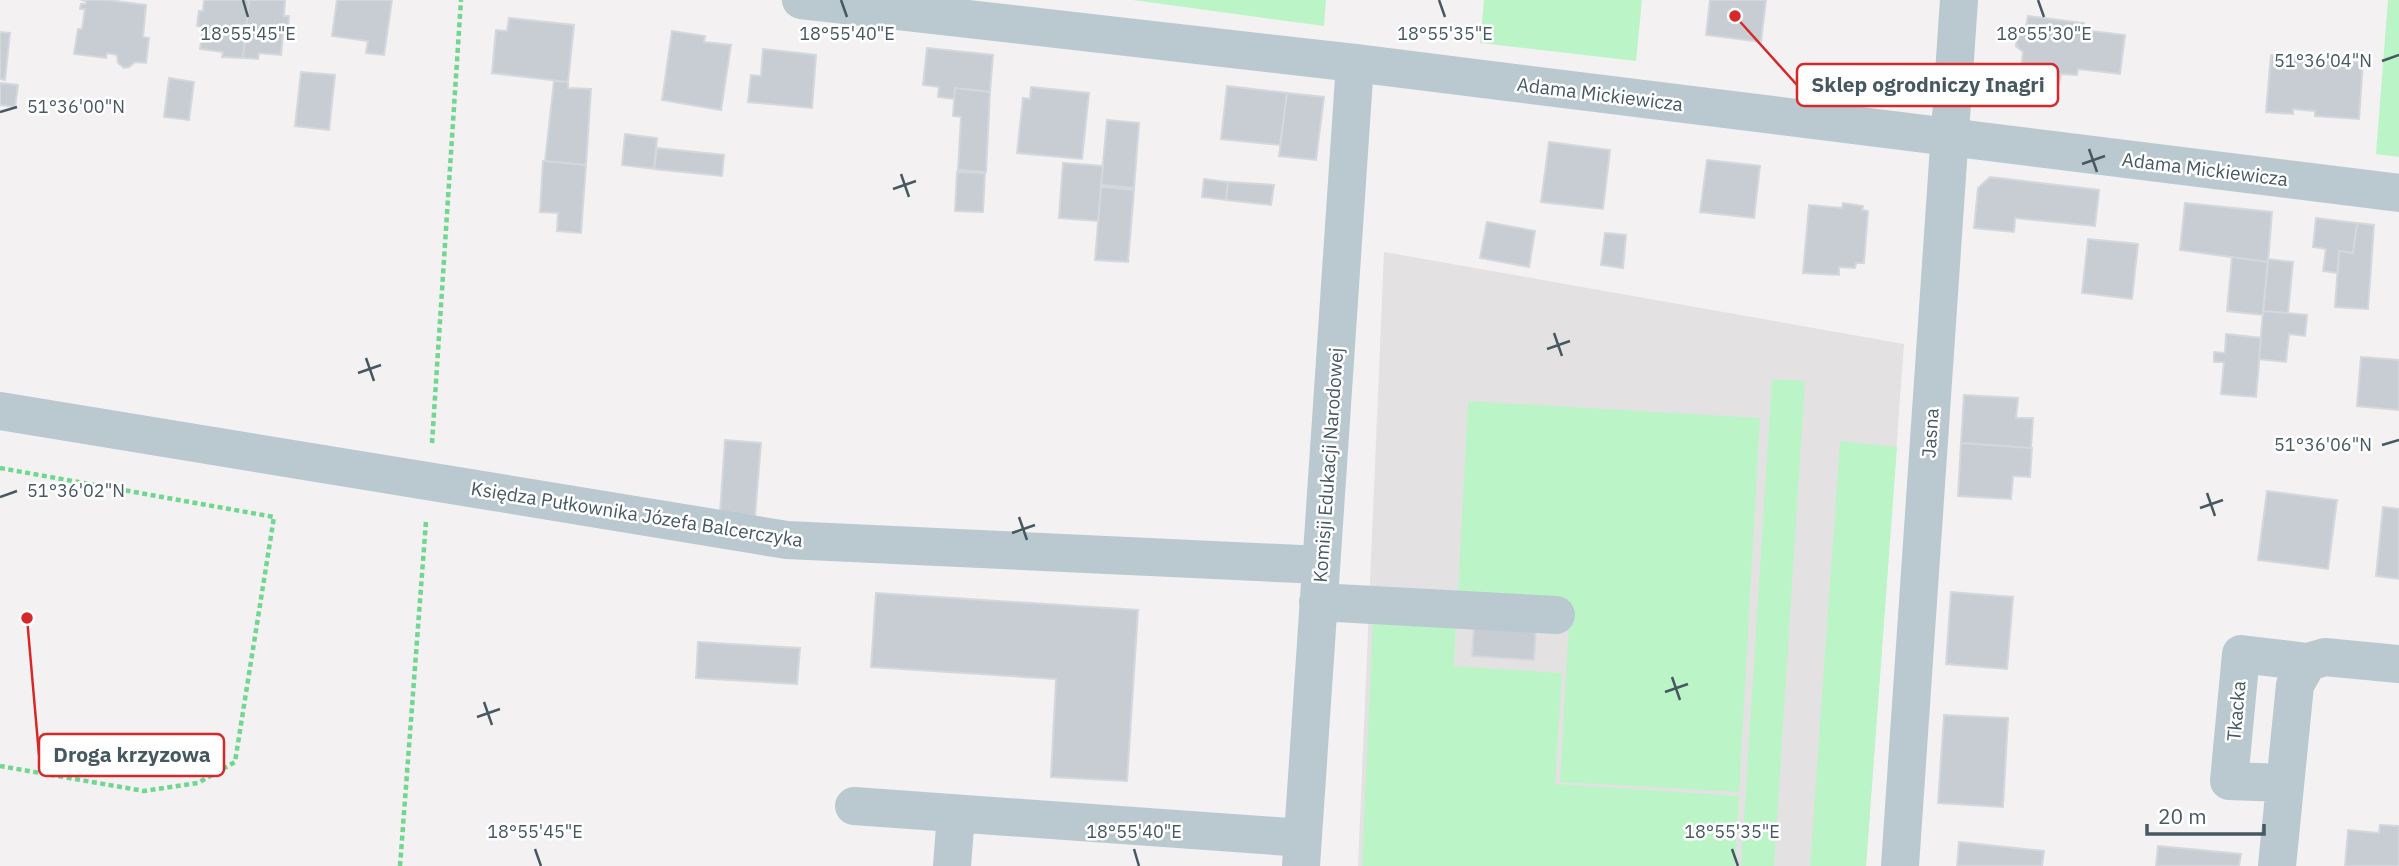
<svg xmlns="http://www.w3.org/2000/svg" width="2399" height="866" font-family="'IBM Plex Sans',sans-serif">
  <rect width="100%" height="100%" fill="#f3f1f1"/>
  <!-- education -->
  <path fill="#e4e1e3" d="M 1384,252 L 1904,344 L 1866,866 L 1358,866 Z"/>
  <!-- green -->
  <path fill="#bbf5c7" d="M 1133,0 L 1326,0 L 1324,26 Z
    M 1484,0 L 1642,0 L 1636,61 L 1480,43 Z
    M 2388,0 L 2399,0 L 2399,157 L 2376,154 Z
    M 1772,379 L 1805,381 L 1774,866 L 1741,866 Z
    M 1468,401 L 1760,418 L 1739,792 L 1560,782 L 1570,602 L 1458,594 Z
    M 1840,441 L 1897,447 L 1866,866 L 1810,866 Z
    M 1373,619 L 1456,621 L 1454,666 L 1562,673 L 1555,784 L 1739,796 L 1735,866 L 1362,866 Z"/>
  <!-- building -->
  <path fill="#c7cdd2" stroke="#d4d8dd" stroke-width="2" d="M 108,0 L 146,5 L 143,37 L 149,38 L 146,63 L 135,62 L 129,67 L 124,68 L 118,63 L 117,55 L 107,53 L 106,58 L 74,54 L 78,29 L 82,29 L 85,9 L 80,9 L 81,4 L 86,4 L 86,1 L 81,0 Z
    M 204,0 L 249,0 L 243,58 L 222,57 L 223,52 L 200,49 L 203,27 L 197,26 L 199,11 L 203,11 Z
    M 249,0 L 285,0 L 284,16 L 289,16 L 288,33 L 283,33 L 281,55 L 259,53 L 258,59 L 243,58 Z
    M 337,0 L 392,0 L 384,55 L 366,53 L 368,41 L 332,36 Z
    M 1710,0 L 1766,0 L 1761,42 L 1706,35 Z
    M 2028,16 L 2084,23 L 2083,30 L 2125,35 L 2120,74 L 2078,69 L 2077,75 L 2061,74 L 2059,84 L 2036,81 L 2036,71 L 2021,68 L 2023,52 L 2016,46 L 2017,36 L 2025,32 Z
    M 509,18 L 574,25 L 568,82 L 492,73 L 496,30 L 507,31 Z
    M 672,31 L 705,36 L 704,42 L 731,45 L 721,110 L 662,100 Z
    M 0,32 L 10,33 L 5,80 L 0,79 Z
    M 927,48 L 993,55 L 990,92 L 955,88 L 954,99 L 938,97 L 939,87 L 923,85 Z
    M 763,49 L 816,55 L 812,108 L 748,102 L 751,75 L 761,76 Z
    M 2271,55 L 2363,62 L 2359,119 L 2315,116 L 2315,111 L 2293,109 L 2293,114 L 2266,112 Z
    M 301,72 L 335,75 L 329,130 L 295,126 Z
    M 169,78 L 194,82 L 189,120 L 164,117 Z
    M 554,81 L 568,82 L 568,88 L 591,89 L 586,165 L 545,161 Z
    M 0,83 L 18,85 L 15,107 L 0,105 Z
    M 1227,86 L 1287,93 L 1280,145 L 1221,139 Z
    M 1031,87 L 1089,93 L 1082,159 L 1017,153 L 1023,98 L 1030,99 Z
    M 955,88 L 990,92 L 986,172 L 958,170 L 961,117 L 953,116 Z
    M 1287,93 L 1324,97 L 1316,160 L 1279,156 Z
    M 1107,120 L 1139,123 L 1134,188 L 1101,185 Z
    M 625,134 L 657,138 L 654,169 L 622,165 Z
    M 1549,142 L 1610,150 L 1603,209 L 1541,202 Z
    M 657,148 L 724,155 L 722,176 L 654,169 Z
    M 1707,160 L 1760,166 L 1754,218 L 1700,212 Z
    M 543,161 L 586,165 L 581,233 L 557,231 L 558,213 L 540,212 Z
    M 1063,163 L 1103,166 L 1098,221 L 1059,218 Z
    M 957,172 L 985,173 L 983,212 L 955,211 Z
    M 1990,177 L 2099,190 L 2095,226 L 2015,218 L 2014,232 L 1974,228 L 1978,188 Z
    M 1204,179 L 1228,182 L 1226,200 L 1202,197 Z
    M 1228,182 L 1274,185 L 1271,205 L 1226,200 Z
    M 1101,187 L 1134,190 L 1128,262 L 1095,260 Z
    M 1843,203 L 1863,206 L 1862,210 L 1868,211 L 1864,263 L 1856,263 L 1855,268 L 1839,267 L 1839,275 L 1803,273 L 1809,205 L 1842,208 Z
    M 2185,203 L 2272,212 L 2268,262 L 2180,250 Z
    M 2316,218 L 2357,223 L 2353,253 L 2339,251 L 2338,273 L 2323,271 L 2326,249 L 2313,247 Z
    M 1487,222 L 1535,231 L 1529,267 L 1480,258 Z
    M 2357,223 L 2374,225 L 2368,309 L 2335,307 L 2339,251 L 2353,253 Z
    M 1605,233 L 1626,235 L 1623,268 L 1601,265 Z
    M 2088,239 L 2138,244 L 2132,299 L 2082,293 Z
    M 2232,257 L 2268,262 L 2263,315 L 2227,311 Z
    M 2268,259 L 2293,262 L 2288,313 L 2263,311 Z
    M 2263,311 L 2307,315 L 2305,336 L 2289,334 L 2286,362 L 2259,359 Z
    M 2226,334 L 2261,338 L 2256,397 L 2221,394 L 2224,362 L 2214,362 L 2214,352 L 2225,353 Z
    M 2361,357 L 2399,360 L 2399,410 L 2357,406 Z
    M 1964,395 L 2018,398 L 2016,418 L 2033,418 L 2031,448 L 1961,443 Z
    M 725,440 L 761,443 L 755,516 L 720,513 Z
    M 1961,443 L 2032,448 L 2030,477 L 2013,476 L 2011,499 L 1958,496 Z
    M 2267,491 L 2337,500 L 2328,569 L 2258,560 Z
    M 2383,507 L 2399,509 L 2399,579 L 2376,576 Z
    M 1951,592 L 2013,597 L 2007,669 L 1946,664 Z
    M 876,593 L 1138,610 L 1127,781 L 1051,777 L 1056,679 L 871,667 Z
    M 1474,625 L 1536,628 L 1534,660 L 1472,656 Z
    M 698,642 L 800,648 L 797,684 L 696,678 Z
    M 1944,715 L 2008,718 L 2003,807 L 1938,803 Z
    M 2380,825 L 2399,826 L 2399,866 L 2345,866 L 2348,830 L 2379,833 Z
    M 1959,842 L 2044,851 L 2042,866 L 1957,866 Z
    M 2158,846 L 2241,854 L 2239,866 L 2156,866 Z"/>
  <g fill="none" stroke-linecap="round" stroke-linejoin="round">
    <!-- path -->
    <path stroke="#6fd790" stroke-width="4.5" stroke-dasharray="5 3.5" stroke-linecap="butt" d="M 432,443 L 461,0
      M 0,468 L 274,517 L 235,762 L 198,783 L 144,791 L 0,766
      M 400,866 L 426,521"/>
    <!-- minor -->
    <path stroke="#bac9cf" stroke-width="38" d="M 801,0 L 1355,63 L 2399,193
      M 0,411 L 787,540 L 1321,565
      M 1318,602 L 1556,615
      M 2285,783 L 2229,781 L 2241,654 L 2308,662
      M 854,806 L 1303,838
      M 952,866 L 956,814
      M 1301,866 L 1355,63
      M 1900,866 L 1959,0
      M 2277,866 L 2295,685 L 2308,662 L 2325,657 L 2399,664"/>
  </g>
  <!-- ticks -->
  <path fill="none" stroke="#465961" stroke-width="2.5" d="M 243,0 L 248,17M 841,0 L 847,17M 1439,0 L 1445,17M 2038,0 L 2044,17M 2382,61 L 2399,55M 0,112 L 17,107M 2089,149 L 2097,172M 2082,164 L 2105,156M 901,174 L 909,197M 893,189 L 916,181M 1554,333 L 1562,356M 1547,349 L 1570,341M 366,358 L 374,381M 358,373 L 381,365M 2382,445 L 2399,440M 2207,493 L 2215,516M 0,497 L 17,491M 2200,508 L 2223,500M 1019,517 L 1027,540M 1012,533 L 1035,525M 1672,677 L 1680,700M 1665,692 L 1688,684M 484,702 L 492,725M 477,717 L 500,709M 535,849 L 541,866M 1134,849 L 1139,866M 1732,849 L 1738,866"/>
  <g text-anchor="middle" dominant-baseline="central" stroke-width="5" stroke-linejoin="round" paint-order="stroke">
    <!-- street labels -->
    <g font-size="19" fill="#465961" stroke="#fff">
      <text transform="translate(1600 94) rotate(7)">Adama Mickiewicza</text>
      <text transform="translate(2205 169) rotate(7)">Adama Mickiewicza</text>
      <text transform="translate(1930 433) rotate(-86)">Jasna</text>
      <text transform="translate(1328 465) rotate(-86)">Komisji Edukacji Narodowej</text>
      <text transform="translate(637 514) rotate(9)">Księdza Pułkownika Józefa Balcerczyka</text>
      <text transform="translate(2236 711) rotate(-85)">Tkacka</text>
    </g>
  </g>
  <g font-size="18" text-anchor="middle" fill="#465961" stroke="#fff" stroke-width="5" stroke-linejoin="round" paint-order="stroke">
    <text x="248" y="40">18°55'45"E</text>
    <text x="847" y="40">18°55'40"E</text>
    <text x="1445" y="40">18°55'35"E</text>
    <text x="2044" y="40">18°55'30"E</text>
    <text x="2323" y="67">51°36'04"N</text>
    <text x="76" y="113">51°36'00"N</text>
    <text x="2323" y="451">51°36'06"N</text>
    <text x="76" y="497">51°36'02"N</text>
    <text x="535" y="838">18°55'45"E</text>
    <text x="1134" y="838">18°55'40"E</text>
    <text x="1732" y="838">18°55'35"E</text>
  </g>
  <!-- callouts -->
  <path fill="none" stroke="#d62828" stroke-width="2.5" d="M1735 16L1797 85M27 618L39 755"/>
  <g fill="#d62828" stroke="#fff" stroke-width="2.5">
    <circle cx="1735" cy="16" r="7"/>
    <circle cx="27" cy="618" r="7"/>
  </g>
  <g fill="#fff" stroke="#d62828" stroke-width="2.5">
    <rect x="1797" y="64" width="261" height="42" rx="7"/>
    <rect x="39" y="734" width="185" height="42" rx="7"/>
  </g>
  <g font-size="21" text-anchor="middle" font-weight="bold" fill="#465961">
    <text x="1928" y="92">Sklep ogrodniczy Inagri</text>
    <text x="132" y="762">Droga krzyzowa</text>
  </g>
  <!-- scale -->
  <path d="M2147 824v10h117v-10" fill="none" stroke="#465961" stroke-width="3.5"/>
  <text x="2158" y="824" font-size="21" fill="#465961" stroke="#ffffff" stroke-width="5" paint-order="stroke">20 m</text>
</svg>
